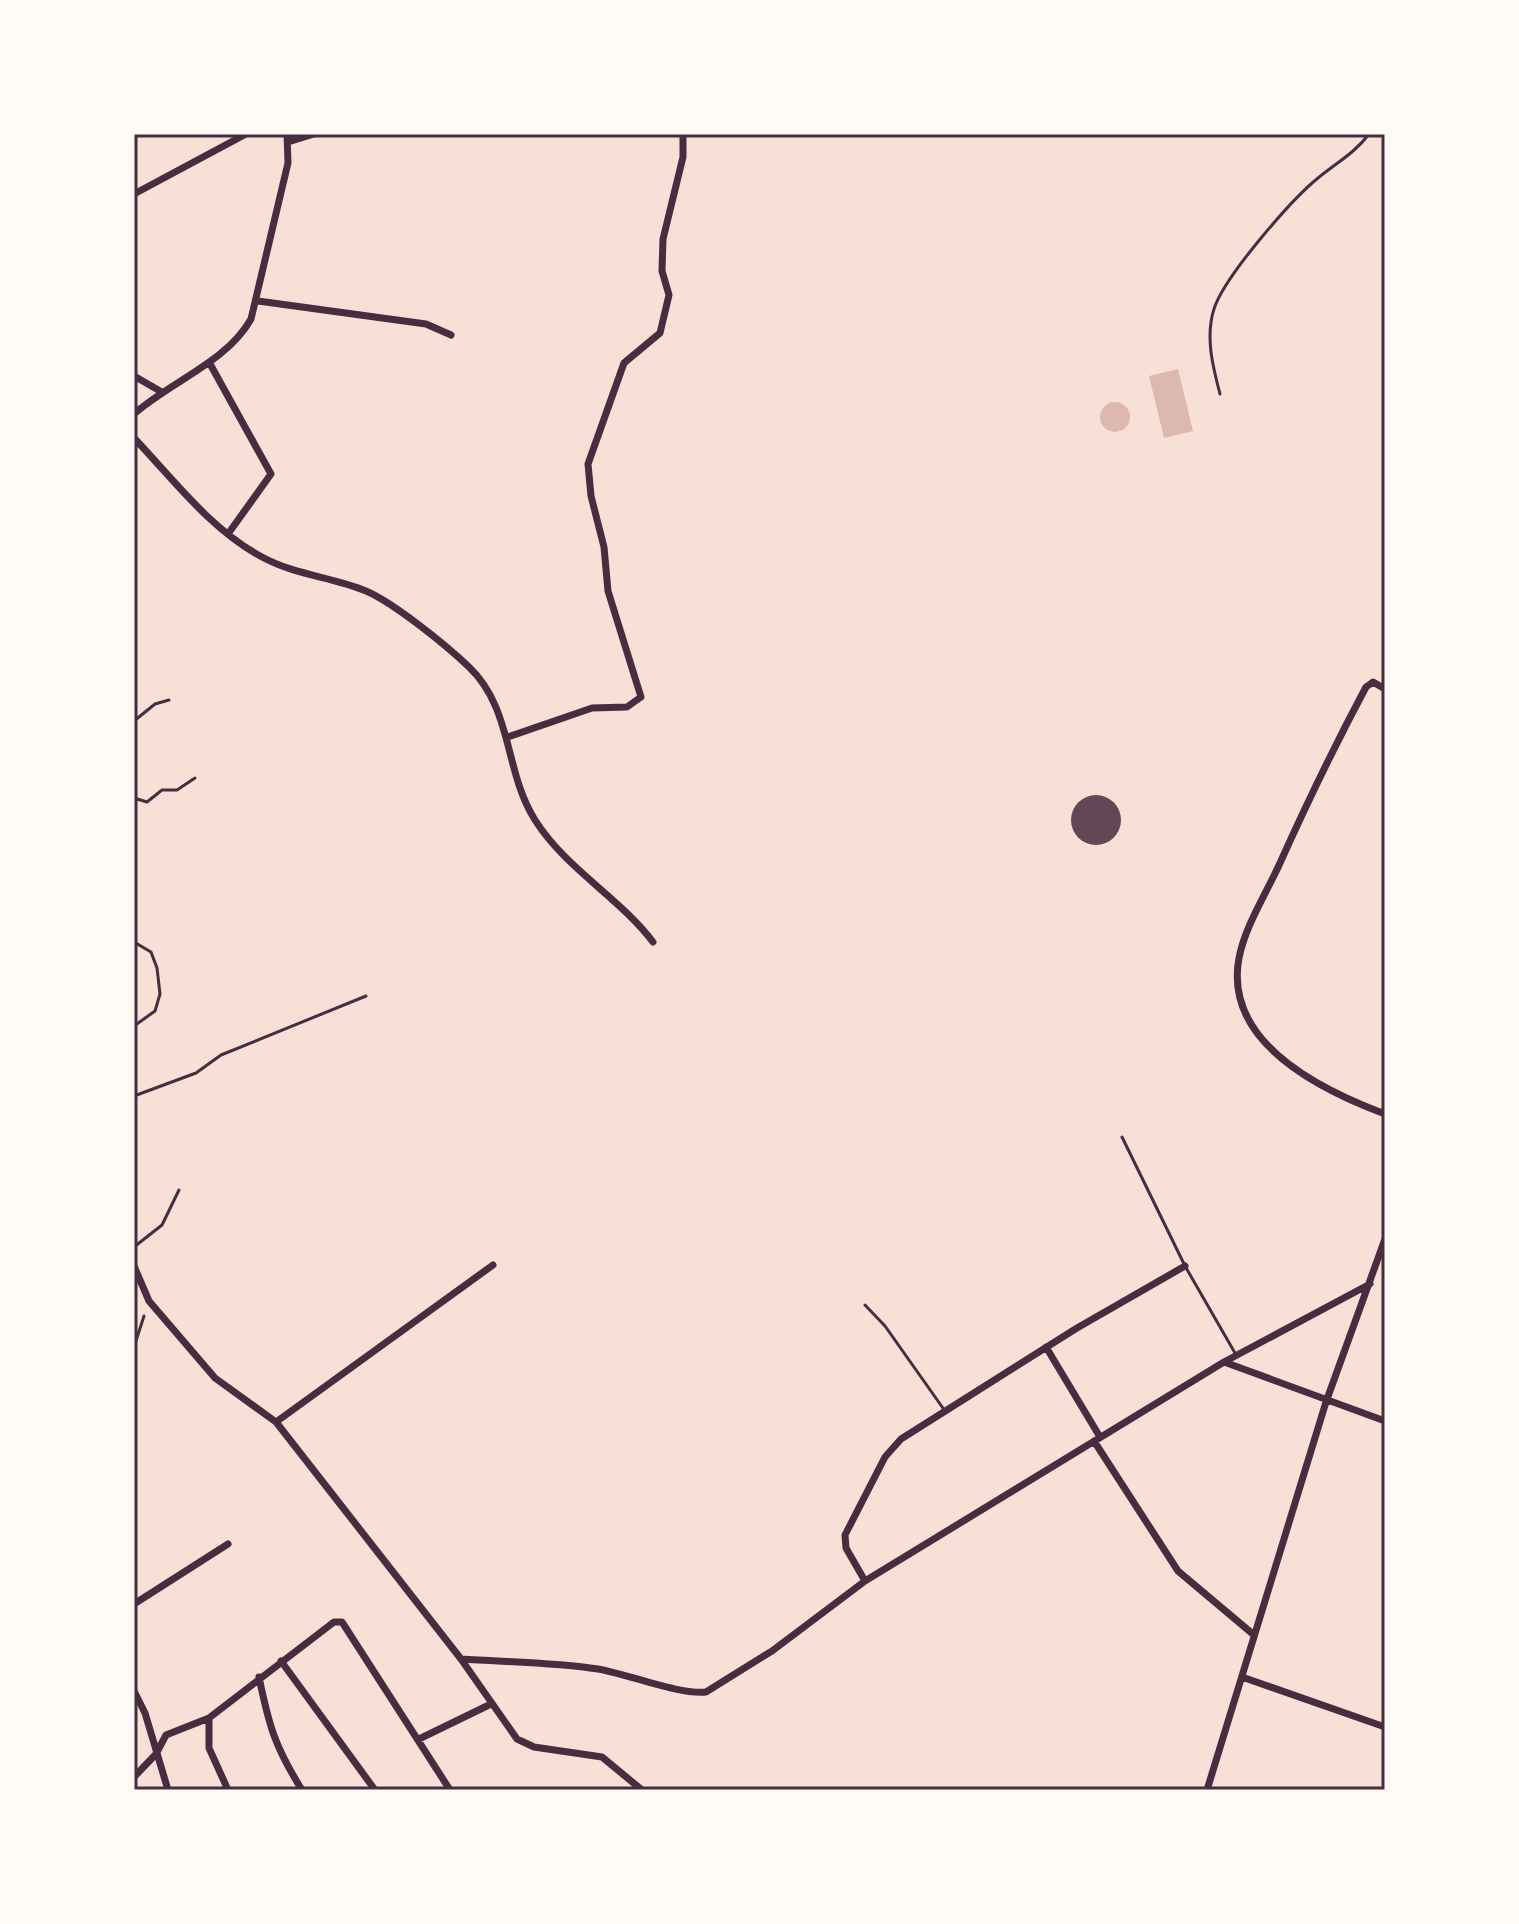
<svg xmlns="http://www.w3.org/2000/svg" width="1519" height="1924" font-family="Merriweather,serif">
  <rect width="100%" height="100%" fill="#f7e1d7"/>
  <!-- water -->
  <path fill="#dcb8b0" d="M 1178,369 L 1193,431 L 1164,438 L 1149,376 Z
    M1100 417a15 15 0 1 1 30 0a15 15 0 1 1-30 0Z"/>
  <!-- building -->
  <path fill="#644757" d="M1071 820a25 25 0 1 1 50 0a25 25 0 1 1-50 0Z"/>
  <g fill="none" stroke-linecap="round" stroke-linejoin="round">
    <!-- path -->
    <path stroke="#4a2c40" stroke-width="3" d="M 1220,394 C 1213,367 1205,337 1214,309 C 1224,277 1291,200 1318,178 C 1336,163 1355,153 1369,134
      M 134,721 L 155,704 L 169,700
      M 134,798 L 147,802 L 162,790 L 177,790 L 195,778
      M 134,942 L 151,952 L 157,968 L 160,994 L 155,1011 L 134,1026
      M 134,1096 L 196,1073 L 221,1055 L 366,996
      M 134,1247 L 162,1225 L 179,1190
      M 134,1347 L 144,1316"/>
    <!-- service -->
    <path stroke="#4a2c40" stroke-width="3" d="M 1122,1137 L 1185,1266 L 1235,1353
      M 865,1305 L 885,1326 L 945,1411"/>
    <!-- minor -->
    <path stroke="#4a2c40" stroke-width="7" d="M 288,142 L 314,134
      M 134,194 L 246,134
      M 258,301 L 426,324 L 451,335
      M 209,362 L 271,474 L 228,534
      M 134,376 L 160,391
      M 134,414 C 170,382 227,362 251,319 L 288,163 L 287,134
      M 134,438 C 173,479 211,530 262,557 C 295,575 332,577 366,591 C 394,603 446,645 469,667 C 513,709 504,771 535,820 C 566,869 619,897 653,942
      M 1385,689 L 1373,682 L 1366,687 C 1335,745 1307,803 1280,863 C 1267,892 1245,926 1239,958 C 1223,1043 1321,1090 1385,1114
      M 508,737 L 592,708 L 627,707 L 641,697 L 608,591 L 604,547 L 591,496 L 588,464 L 624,363 L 660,333 L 669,295 L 662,271 L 663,239 L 683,157 L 683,134
      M 134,1266 L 149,1301 L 215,1378 L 276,1422 L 461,1659 C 506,1662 553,1662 598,1669 C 627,1674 680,1695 706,1692 L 772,1651 L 865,1581 L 1224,1362 L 1370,1284
      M 1046,1347 L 1100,1437
      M 1224,1362 L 1385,1421
      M 276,1422 L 493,1265
      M 1094,1441 L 1178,1571 L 1254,1635
      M 865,1581 L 846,1548 L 845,1535 L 885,1457 L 901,1439 L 1077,1328 L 1185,1266
      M 134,1604 L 228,1544
      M 461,1659 L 517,1739 L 534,1747 L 602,1757 L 642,1790
      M 281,1661 L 375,1790
      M 259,1677 C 269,1726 275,1747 302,1790
      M 1242,1677 L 1385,1727
      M 134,1691 L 145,1713 L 168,1790
      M 209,1718 L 209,1748 L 228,1790
      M 419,1739 L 491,1704
      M 134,1777 L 156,1754 L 166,1735 L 209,1718 L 334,1622 L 342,1622 L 450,1790
      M 1207,1790 L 1326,1402 L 1385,1239"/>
  </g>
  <!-- border -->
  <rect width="1519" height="1924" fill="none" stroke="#fffaf5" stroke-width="272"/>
  <rect x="136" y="136" width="1247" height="1652" fill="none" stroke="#4a2c40" stroke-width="3"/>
</svg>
